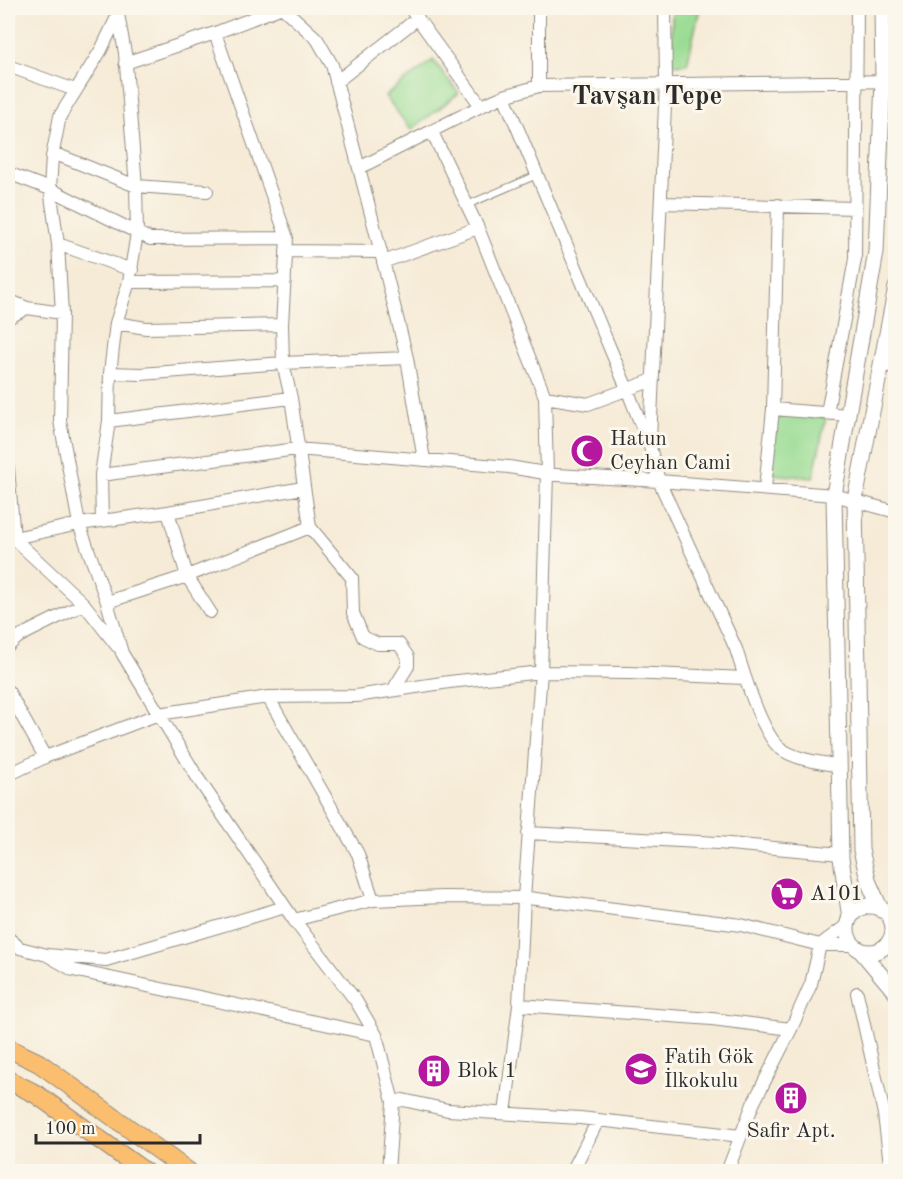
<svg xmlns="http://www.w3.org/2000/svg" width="903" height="1179" font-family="'Old Standard TT',serif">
  <rect width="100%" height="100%" fill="#fbf7ec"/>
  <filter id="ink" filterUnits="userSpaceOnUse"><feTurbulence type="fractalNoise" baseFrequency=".0167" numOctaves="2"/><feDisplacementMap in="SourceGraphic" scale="12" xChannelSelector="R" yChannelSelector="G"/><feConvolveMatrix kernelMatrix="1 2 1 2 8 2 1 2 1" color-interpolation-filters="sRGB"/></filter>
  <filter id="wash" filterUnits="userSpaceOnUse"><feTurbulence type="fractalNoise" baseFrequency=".008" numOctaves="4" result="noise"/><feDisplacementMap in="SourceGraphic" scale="24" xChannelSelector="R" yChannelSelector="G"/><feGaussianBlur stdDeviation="1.35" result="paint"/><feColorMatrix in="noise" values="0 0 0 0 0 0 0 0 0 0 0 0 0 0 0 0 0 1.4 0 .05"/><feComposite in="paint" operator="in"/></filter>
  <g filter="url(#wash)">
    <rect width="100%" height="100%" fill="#f6ebd7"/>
    <!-- green -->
    <path fill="#9adc93" stroke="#62845f" stroke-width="1.5" d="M 672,8 L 700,8 L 687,64 L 672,65 Z
      M 433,60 L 459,93 L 411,130 L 385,96 Z
      M 775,412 L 826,417 L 813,478 L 771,474 Z"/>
  </g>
  <g filter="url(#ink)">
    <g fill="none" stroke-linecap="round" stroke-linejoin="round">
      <!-- service casing -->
      <g stroke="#908b81" stroke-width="8">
        <path id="service" d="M 467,205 L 537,175"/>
      </g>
      <!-- minor casing -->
      <g stroke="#908b81" stroke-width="14">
        <path id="minor" d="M 283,8 L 317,39 L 332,65 L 377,237 L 407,358 L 424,460
          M 410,8 L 481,106
          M 118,15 L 101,50 L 60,116 L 52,157 L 50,189 L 58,244 L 62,313 L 60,421 L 79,524 L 107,602 L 122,653 L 199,780 L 294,920 L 356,1001 L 376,1035 L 393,1102 L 388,1172
          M 215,33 L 287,238 L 282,325 L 283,363 L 291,398 L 310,527 L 352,578 L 353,613 L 363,637 L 378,644 L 399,644 L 408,657 L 408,666 L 393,690
          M 125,63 L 215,33 L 280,8
          M 8,66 L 75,90
          M 336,82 L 418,18
          M 539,86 L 539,8
          M 504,96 L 625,384 L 650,447 L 659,481 L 736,649 C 743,672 762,734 780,748 C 795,760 821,762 839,766
          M 432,132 L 478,228 L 545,397 L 547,474 L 541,672 L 524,898 L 519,1005 L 505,1113
          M 53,153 L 136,186 L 207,191
          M 359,168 L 481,106 L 504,96 L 539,86 L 896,81
          M 8,173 L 50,189 L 150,239 L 287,238
          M 661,203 L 856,208
          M 58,244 L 132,270
          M 286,251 L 381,252
          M 383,262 L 478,228
          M 129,282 L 285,281
          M 8,300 L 27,308 L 62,313
          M 8,318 L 27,308
          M 116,323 L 146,328 L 282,325
          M 880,364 L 896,367
          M 110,373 L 141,374 L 283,363 L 407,358
          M 545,397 L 588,404 L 653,380
          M 773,409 L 848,415
          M 827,413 L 855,259 L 857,8
          M 109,421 L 291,398
          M 650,441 L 666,83 L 665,8
          M 8,468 L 14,538
          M 101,475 L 297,449 L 509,467 L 557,475 L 659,481 L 834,495 L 896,512
          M 765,489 L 773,409 L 778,205
          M 168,512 L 187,576 L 210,612
          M 102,521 L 101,475 L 109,421 L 110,373 L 116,323 L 129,282 L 137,233 L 136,186 L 125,53 L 118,14
          M 11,536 L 84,604 L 117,646
          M 14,538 L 79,524 L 168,512 L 303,488
          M 107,602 L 187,576 L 310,527
          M 8,646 L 18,637 L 84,604
          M 8,691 L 45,757
          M 268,697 L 358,854 L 373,900
          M 8,775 L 45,757 L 159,714 L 268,697 L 356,696 L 449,682 L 541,672 L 629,673 L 745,678
          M 528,833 L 718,843 L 841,854
          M 886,914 L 896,909
          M 294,920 L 373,900 L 443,897 L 528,898 L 741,925 L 820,945 L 853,945
          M 8,938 L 20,948 L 47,955 L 106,960 L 285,907
          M 891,938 L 896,934
          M 47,955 L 73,970 L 376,1035
          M 857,993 L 884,1114 L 891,1172
          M 519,1005 L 712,1019 L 791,1029
          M 393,1102 L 403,1100 L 448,1110 L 580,1118 L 741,1136
          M 572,1172 L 598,1120
          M 727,1172 L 753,1104 L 791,1029 L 811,984 L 820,945 L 847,925"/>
      </g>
      <!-- tertiary casing -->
      <g stroke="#908b81" stroke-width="17">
        <path id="tertiary" d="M847 929a23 23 0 1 1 46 0a23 23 0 1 1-46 0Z
          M 881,910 L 869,883 L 861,850 L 855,500 L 896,287
          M 850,918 L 841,858 L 834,495 L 876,252 L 883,80 L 882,8
          M 860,950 L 896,993"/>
      </g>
      <!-- primary casing -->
      <g stroke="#908b81" stroke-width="20">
        <path id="primary" d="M 8,1048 L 39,1063 L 189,1172
          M 8,1080 L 36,1094 L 145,1172"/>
      </g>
      <!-- service -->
      <use href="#service" stroke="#fff" stroke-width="6"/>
      <!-- minor -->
      <use href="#minor" stroke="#fff" stroke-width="12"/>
      <!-- tertiary -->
      <use href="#tertiary" stroke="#fff" stroke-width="15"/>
      <!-- primary -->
      <use href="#primary" stroke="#fbbe6e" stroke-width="18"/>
    </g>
  </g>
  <!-- icons -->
  <defs>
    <g id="mosque-disc" transform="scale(1.725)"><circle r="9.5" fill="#b5179e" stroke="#fbf7ec"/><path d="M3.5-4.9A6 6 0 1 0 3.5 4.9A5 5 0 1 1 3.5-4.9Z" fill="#fff"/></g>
    <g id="supermarket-disc" transform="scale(1.725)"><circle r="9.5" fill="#b5179e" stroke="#fbf7ec"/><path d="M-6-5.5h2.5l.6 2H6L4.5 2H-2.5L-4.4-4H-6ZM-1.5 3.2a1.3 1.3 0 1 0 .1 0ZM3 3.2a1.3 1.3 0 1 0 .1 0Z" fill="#fff"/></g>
    <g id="school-disc" transform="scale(1.725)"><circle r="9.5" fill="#b5179e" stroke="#fbf7ec"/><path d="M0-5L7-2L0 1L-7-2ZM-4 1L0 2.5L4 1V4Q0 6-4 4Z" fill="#fff"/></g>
    <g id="building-disc" transform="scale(1.725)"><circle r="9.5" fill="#b5179e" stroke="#fbf7ec"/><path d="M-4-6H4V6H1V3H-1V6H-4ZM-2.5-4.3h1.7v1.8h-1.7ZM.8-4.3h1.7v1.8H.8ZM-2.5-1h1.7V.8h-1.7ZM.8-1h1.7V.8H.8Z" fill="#fff"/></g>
  </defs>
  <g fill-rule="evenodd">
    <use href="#mosque-disc" x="587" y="451"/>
    <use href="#supermarket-disc" x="787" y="894"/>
    <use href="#school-disc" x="641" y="1069"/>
    <use href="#building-disc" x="434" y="1071"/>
    <use href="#building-disc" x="791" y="1098"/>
  </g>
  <g text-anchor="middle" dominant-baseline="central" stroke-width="6" stroke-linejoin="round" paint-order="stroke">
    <!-- poi labels -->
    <g font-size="21" fill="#2b2b2b" stroke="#fbf7ec" text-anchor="start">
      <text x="610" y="439">Hatun<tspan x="610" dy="24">Ceyhan Cami</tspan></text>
      <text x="810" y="894">A101</text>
      <text x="664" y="1057">Fatih Gök<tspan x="664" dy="24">İlkokulu</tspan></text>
      <text x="457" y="1071">Blok 1</text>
      <text x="791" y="1131" text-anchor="middle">Safir Apt.</text>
    </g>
    <!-- district labels -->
    <g font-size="27" font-weight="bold" fill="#2b2b2b" stroke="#fbf7ec">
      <text x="647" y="96">Tavşan Tepe</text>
    </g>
  </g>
  <!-- margin -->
  <rect width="903" height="1179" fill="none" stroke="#fbf7ec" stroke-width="30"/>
  <!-- scale -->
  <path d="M36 1134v9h164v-9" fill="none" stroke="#2b2b2b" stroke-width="3"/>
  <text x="45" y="1134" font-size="18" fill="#2b2b2b" stroke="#fbf7ec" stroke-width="4.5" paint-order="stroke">100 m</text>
</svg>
